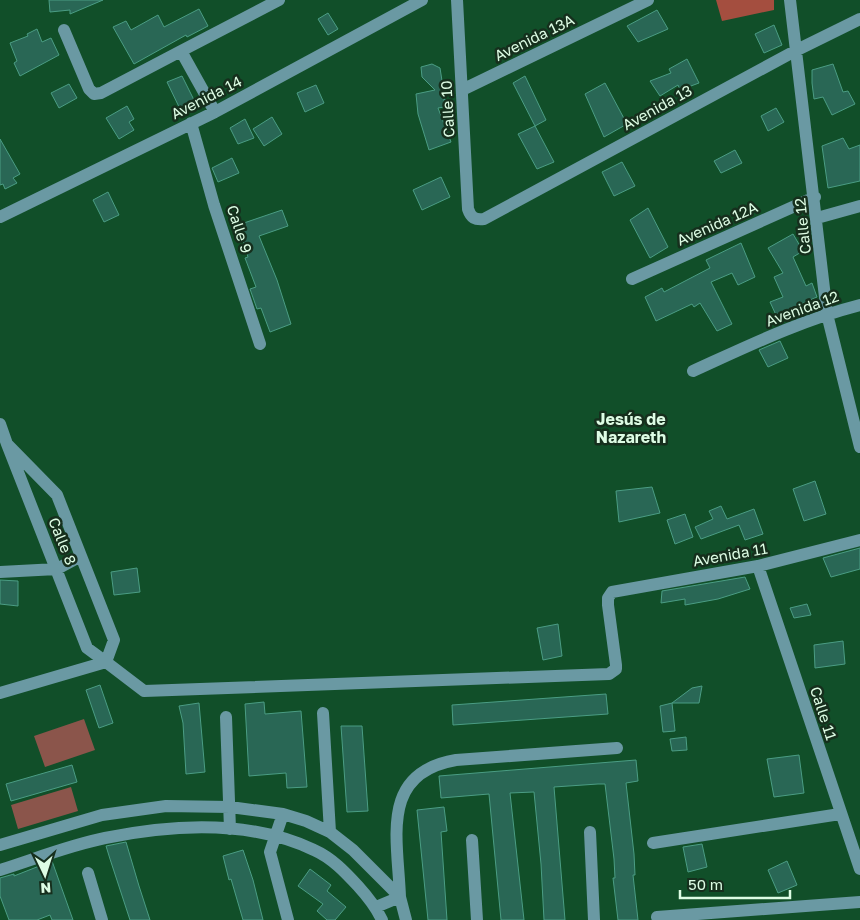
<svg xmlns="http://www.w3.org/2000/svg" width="860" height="920" font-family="'Golos Text',sans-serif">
  <rect width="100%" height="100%" fill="#114f29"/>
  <!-- green -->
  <path fill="#8b554b" d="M 84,719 L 95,750 L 45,767 L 34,736 Z
    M 71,787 L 78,811 L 18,829 L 11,805 Z"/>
  <!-- forest -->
  <path fill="#a44e3f" d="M 716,0 L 774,0 L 774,10 L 722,21 Z"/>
  <!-- building -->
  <path fill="#296755" stroke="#4b9d84" d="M 49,0 L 103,0 L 70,14 L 70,10 L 50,12 Z
    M 199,9 L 208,26 L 187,37 L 186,35 L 134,64 L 113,27 L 126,21 L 131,30 L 158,15 L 164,27 Z
    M 657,10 L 668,29 L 638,42 L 627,26 Z
    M 328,13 L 338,29 L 328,35 L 318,19 Z
    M 774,25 L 782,45 L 764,53 L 755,34 Z
    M 37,29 L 42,42 L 51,38 L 59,55 L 20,76 L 14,63 L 17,61 L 10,43 L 28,36 L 27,34 Z
    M 687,59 L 699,83 L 680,90 L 678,85 L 660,96 L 650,81 L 671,73 L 669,69 Z
    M 432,64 L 440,68 L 445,100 L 444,98 L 444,107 L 438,108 L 451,142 L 429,150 L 418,114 L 416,94 L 435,90 L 422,77 L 421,67 Z
    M 833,64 L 843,92 L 848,91 L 855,104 L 832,115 L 823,97 L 814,99 L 812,83 L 812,70 Z
    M 182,76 L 196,104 L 181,111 L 167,82 Z
    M 525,76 L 546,120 L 535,126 L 513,83 Z
    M 605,83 L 627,124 L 604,137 L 585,94 Z
    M 69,84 L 77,98 L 59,108 L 51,93 Z
    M 316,85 L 324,103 L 305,112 L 297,93 Z
    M 127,106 L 134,119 L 129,122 L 134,130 L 119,139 L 106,118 Z
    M 776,108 L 784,122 L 768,131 L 761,116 Z
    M 272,117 L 282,134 L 264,146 L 253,129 Z
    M 245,119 L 254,138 L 238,144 L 230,128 Z
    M 535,126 L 554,162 L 537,169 L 518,134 Z
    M 843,138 L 849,149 L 860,145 L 860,181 L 828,188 L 822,146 Z
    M 0,139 L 20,174 L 13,178 L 17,183 L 5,189 L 3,184 L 0,185 Z
    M 735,150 L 742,163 L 721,173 L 714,161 Z
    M 232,158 L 239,173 L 218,182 L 212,168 Z
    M 622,162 L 635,186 L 614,196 L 602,172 Z
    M 441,177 L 450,197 L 422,210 L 413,190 Z
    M 108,192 L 119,215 L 104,222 L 93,200 Z
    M 648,208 L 668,247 L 650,258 L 630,220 Z
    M 282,210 L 288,226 L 259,236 L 277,280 L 291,324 L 270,332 L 261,308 L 257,309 L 250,289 L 256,287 L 245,258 L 248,257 L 238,225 Z
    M 793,234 L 803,251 L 793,257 L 806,286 L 812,283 L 817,297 L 776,315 L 770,302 L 783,297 L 774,277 L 783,273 L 768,248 Z
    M 741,243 L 755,277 L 738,285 L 732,273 L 711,282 L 732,324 L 717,331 L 700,303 L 694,307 L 692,304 L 656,321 L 645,297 L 662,288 L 664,292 L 710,268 L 706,260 Z
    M 780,341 L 788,358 L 768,367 L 759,350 Z
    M 815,481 L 826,514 L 804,521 L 793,489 Z
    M 652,487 L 660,513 L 619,522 L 616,491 Z
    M 721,506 L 727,519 L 754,509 L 763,534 L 745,540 L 739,525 L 701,539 L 695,527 L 713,519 L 709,511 Z
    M 685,514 L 693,537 L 675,544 L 667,520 Z
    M 860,548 L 860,569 L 831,577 L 823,558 Z
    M 137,568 L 140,592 L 114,595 L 111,572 Z
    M 745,577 L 750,589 L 718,599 L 685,605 L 685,599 L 661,603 L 662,591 Z
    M 0,580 L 18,581 L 18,606 L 0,604 Z
    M 807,604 L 811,615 L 794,618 L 790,608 Z
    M 558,624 L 562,656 L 543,660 L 537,628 Z
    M 843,641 L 845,664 L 815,668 L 814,645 Z
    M 100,685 L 113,723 L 99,728 L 86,690 Z
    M 702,686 L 699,703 L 672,703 L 675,731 L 663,732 L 660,706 L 672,703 L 692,688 Z
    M 606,694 L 608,714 L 453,725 L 452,705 Z
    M 264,702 L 265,714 L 301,711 L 307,787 L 287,788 L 286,773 L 249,776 L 245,704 Z
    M 199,703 L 205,772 L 186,774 L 183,723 L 179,706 Z
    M 341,726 L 362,726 L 368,811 L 347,812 Z
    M 686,737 L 687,750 L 672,751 L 670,739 Z
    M 799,755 L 804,793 L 774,797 L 767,759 Z
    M 636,760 L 638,781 L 626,783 L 634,854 L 635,875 L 633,875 L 638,920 L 618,920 L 613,878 L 615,878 L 614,859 L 605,784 L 598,784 L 554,787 L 565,920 L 544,920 L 541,864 L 534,792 L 510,793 L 524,920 L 501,920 L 489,794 L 441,798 L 439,776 Z
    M 72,765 L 77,782 L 11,801 L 6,784 Z
    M 444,807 L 447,831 L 441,832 L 447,920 L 428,920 L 417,810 Z
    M 126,842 L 139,886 L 150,920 L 130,920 L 110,859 L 106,846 Z
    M 702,844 L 707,867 L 688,872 L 683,847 Z
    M 243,850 L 253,880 L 263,920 L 243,920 L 231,879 L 229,880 L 223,856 Z
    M 52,861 L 73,920 L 52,920 L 50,915 L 37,920 L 9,920 L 0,896 L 0,878 L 14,874 L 14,876 Z
    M 787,861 L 797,885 L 778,893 L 768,870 Z
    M 310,869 L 331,885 L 327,891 L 346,907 L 335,920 L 327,920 L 317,911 L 323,904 L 298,886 Z"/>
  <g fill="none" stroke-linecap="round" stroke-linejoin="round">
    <!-- minor -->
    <path stroke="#6a99a3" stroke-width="12" d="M 457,0 L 468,209 C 471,218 475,220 484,219 L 795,51 L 860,19
      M 790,0 L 827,314 L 860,447
      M 64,30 L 89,89 L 94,94 L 101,93 L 181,51 L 215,112
      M 181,51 L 279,0
      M 462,90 L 648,0
      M 191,123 L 214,205 L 260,344
      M 0,217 L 215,112 L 422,0
      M 817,218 L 860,206
      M 632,279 L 815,197
      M 693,371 C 748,346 801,320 860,305
      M 0,424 L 7,444 L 87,648 L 106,662 L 114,640 L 57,495 L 7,444
      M 758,566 L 860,869
      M 0,572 L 57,569 L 81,556
      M 0,693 L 106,662 L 144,691 L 609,674 L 616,669 L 616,665 L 608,605 L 608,598 L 612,592 L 758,566 L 860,540
      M 323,713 L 330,832
      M 226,717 L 230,829
      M 283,814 L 270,852 L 288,920
      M 590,832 L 594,920
      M 472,840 L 477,920
      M 653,843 L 840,814
      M 0,845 L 102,815 L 166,806 L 230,807 L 283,814 L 306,821 L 330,832 L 353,850 L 400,897 L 406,920
      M 0,870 C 35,859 70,845 105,838 C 173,824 251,820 314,850 C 332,858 345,872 358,886 C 368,897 376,907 382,920
      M 88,873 L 102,920
      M 376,907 L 400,897 C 398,839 379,773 456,760 L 617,748
      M 657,917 L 860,902"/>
  </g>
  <g text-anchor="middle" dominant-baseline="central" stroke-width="5" stroke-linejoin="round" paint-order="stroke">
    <!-- street labels -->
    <g font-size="15" fill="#ddfce4" stroke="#162f1d">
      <text transform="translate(534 37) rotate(-26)">Avenida 13A</text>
      <text transform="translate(206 97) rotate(-27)">Avenida 14</text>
      <text transform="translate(657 107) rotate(-29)">Avenida 13</text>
      <text transform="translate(447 109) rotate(-93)">Calle 10</text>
      <text transform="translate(717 223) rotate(-24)">Avenida 12A</text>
      <text transform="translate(802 226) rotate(-96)">Calle 12</text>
      <text transform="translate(240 229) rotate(72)">Calle 9</text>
      <text transform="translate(802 308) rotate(-20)">Avenida 12</text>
      <text transform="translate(63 541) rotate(68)">Calle 8</text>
      <text transform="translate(730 554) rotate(-10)">Avenida 11</text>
      <text transform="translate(824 713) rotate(72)">Calle 11</text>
    </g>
    <!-- neighbourhood labels -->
    <g font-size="16" font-weight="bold" fill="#ddfce4" stroke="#162f1d">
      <text x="631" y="419">Jesús de<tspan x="631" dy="18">Nazareth</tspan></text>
    </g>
  </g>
  <!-- north arrow -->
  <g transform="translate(45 875) rotate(176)" stroke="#162f1d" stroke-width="4" paint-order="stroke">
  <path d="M0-4L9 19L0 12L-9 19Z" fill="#ddfce4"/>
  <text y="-8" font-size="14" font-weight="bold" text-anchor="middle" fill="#ddfce4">N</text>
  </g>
  <!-- scale -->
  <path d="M680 890v8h110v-8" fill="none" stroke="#ddfce4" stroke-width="2.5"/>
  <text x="688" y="890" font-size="15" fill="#ddfce4" stroke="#162f1d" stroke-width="4" paint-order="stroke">50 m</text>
</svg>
